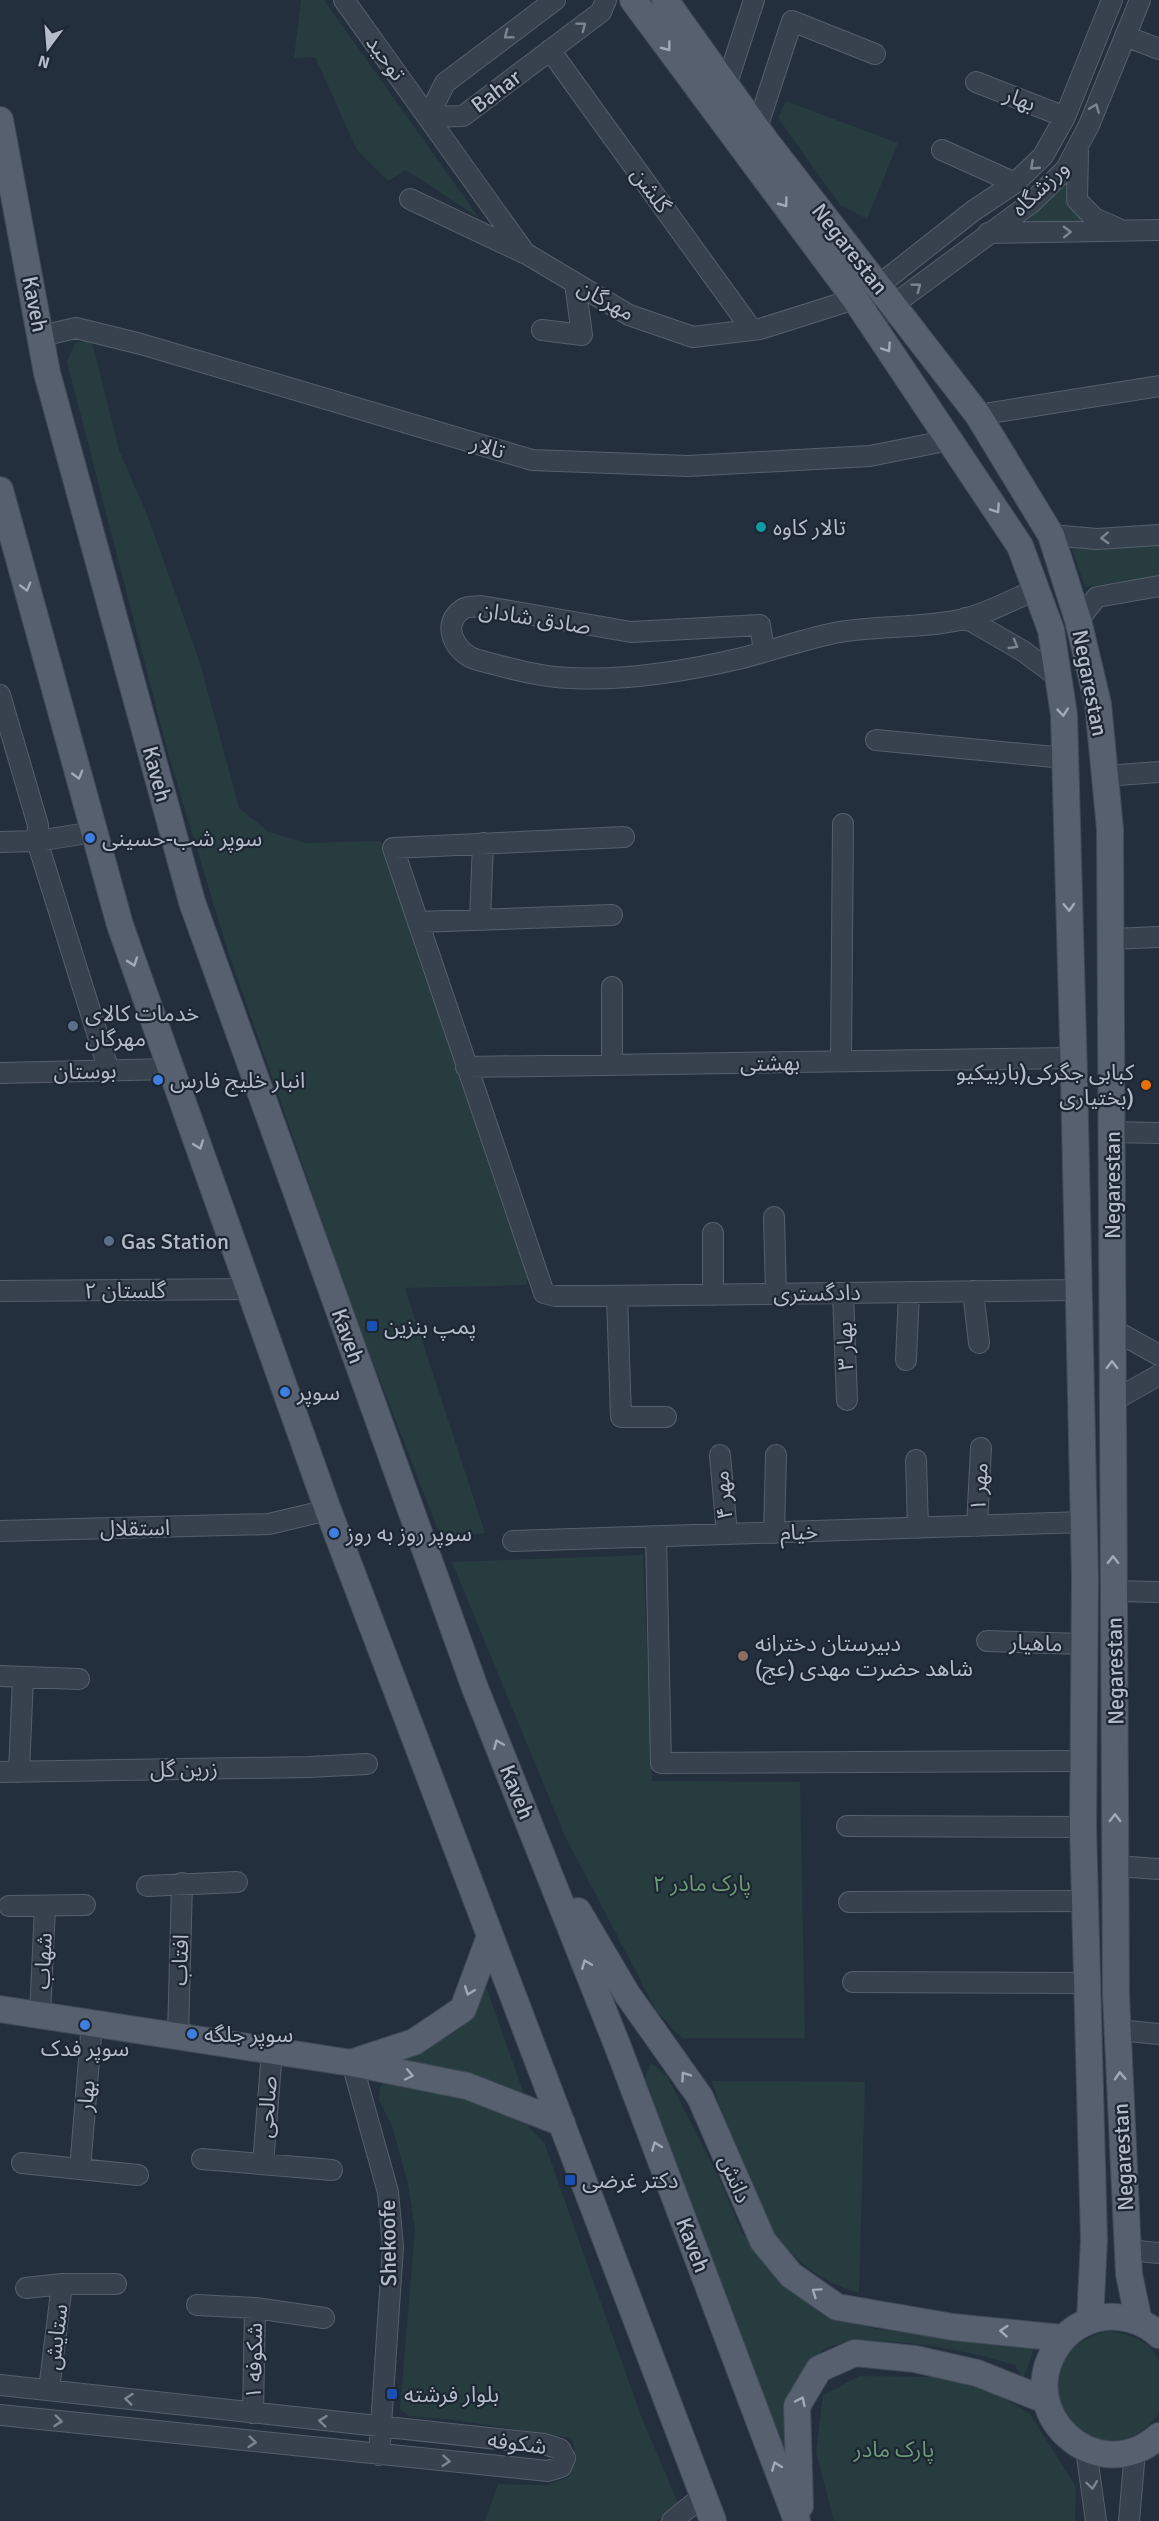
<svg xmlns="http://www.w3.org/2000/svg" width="1159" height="2521" font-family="Signika,'Noto Sans Arabic',sans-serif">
  <rect width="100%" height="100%" fill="#242f3e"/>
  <!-- green -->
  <path fill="#263c3f" d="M 301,0 L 324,0 L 479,218 L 406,170 L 388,181 L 357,150 L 315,57 L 294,58 Z
    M 786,101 L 898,143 L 867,219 L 840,205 L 778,118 Z
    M 1068,178 C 1065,203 1067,208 1088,222 L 1013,224 C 1037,212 1052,199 1068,178 Z
    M 76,342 L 92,342 L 119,450 L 148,517 L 200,663 L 239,808 L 269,832 L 306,843 L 381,841 L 529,1274 L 526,1285 L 405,1288 L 485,1533 L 441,1538 L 356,1318 L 227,948 L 169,757 L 67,362 Z
    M 1159,542 L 1159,576 L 1085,587 L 1070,544 Z
    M 643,1555 L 652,1781 L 800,1782 L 805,2038 L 682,2038 L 657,2012 L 565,1836 L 452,1562 Z
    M 483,1978 L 526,2100 L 470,2075 L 428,2065 L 385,2060 Z
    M 651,2063 L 667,2076 L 719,2178 L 742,2233 L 779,2277 L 836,2317 L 875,2329 L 1035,2347 L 1023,2379 L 1015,2365 C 975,2352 862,2328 825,2349 C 820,2352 816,2358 812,2362 C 786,2389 784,2420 786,2456 L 645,2078 Z
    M 392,2080 L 500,2109 L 521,2119 L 544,2142 L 641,2416 L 678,2503 L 657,2521 L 485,2521 L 498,2484 L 547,2485 L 569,2477 L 575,2449 L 571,2438 L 455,2420 L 409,2416 L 400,2409 L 415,2230 L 408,2184 L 392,2126 L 379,2100 L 380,2086 Z
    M 712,2081 L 865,2082 L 859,2293 C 763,2266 738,2165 712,2081 Z
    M 1110,2331 C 1130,2334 1150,2341 1159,2360 L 1159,2412 C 1151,2426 1136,2438 1119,2440 C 1046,2447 1029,2346 1110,2331 Z
    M 860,2376 L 934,2377 L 983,2386 L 1030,2414 L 1076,2487 L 1075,2521 L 834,2521 L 816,2452 L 823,2395 Z"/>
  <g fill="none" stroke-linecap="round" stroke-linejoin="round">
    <!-- minor casing -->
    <g stroke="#565f6c" stroke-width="22">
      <path id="minor" d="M 344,0 L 525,253 L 629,315 L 693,337 L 760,329 L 855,299
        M 1125,36 L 1159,49
        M 550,50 L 752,330
        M 976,82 L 1065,117
        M 726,86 L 754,0
        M 428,117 L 463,116 L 601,12 L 606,0
        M 428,117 L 445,83 L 555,0
        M 757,128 L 792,21 L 875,54
        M 942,150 L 1015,183
        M 1078,151 L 1077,200 L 1094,218 L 1117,228
        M 410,199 L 524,253
        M 988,233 L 1159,230
        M 879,285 L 973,211 L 1015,183 L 1043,156 L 1065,117 L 1112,0
        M 870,322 L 1031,203 L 1066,169 L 1089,125 L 1140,0
        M 542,330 L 582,335 L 575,283
        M 41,336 L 76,328 L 141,344 L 532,460 L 688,466 L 870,456 L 950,440
        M 978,415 L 1159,386
        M 1051,535 L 1097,539 L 1159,535
        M 966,618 L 1023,651 L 1058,677
        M 1078,620 L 1097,597 L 1159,586
        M 764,651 L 760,625 L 631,632 L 481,606 C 475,607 468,606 463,609 C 439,624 456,655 478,660 C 508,668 540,677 571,678 C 628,681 687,671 742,658 C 773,650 802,640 834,633 C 877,625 921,629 964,619 C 989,613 1013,599 1036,590
        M 0,695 L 38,825 L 37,841 L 109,1071
        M 876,740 L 1065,758
        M 1105,776 L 1159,772
        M 624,837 L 393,848 L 544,1293 L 555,1296 L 598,1296 L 1079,1290
        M 0,842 L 37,841 L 94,832
        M 480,920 L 483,843
        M 418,922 L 612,915
        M 1110,939 L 1159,937
        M 612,987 L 612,1065
        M 841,1061 L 843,824
        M 466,1067 L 1073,1058
        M 0,1073 L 171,1069
        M 1112,1132 L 1159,1133
        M 774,1217 L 776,1294
        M 713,1233 L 713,1295
        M 0,1291 L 250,1289
        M 973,1291 L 979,1343
        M 843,1293 L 847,1400
        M 617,1296 L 621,1417 L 666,1417
        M 1112,1329 L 1159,1355
        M 906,1360 L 909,1292
        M 1111,1402 L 1159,1375
        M 720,1455 L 727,1534
        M 916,1460 L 918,1528
        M 977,1526 L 981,1448
        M 0,1531 L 269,1524 L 328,1510
        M 774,1533 L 776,1455
        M 656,1537 L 661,1763 L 1085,1761
        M 513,1541 L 1084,1522
        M 1114,1591 L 1159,1592
        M 987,1641 L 1085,1644
        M 0,1676 L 79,1679
        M 0,1772 L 309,1767 L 367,1764
        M 19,1772 L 23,1677
        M 847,1826 L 1083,1827
        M 1115,1866 L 1159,1869
        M 147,1886 L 237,1882
        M 849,1902 L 1085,1901
        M 9,1906 L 85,1905
        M 853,1982 L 1087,1983
        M 40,2015 L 45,1907
        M 1118,2030 L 1159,2034
        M 178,2036 L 182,1883
        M 352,2063 L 388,2192 L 393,2247 L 379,2455
        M 202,2159 L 332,2170
        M 22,2163 L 138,2175
        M 263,2164 L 272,2051
        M 80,2169 L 92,2023
        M 1128,2250 L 1159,2253
        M 26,2288 L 62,2284 L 116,2284
        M 197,2305 L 255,2308 L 324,2318
        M 0,2385 L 544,2444 L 560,2449 L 565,2458 L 561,2467 L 548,2471 L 0,2415
        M 49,2390 L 62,2284
        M 253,2413 L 255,2308
        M 1086,2449 L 1096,2521
        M 672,2521 L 703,2496
        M 1129,2521 L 1135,2451"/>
    </g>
    <!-- major casing -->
    <g stroke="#414a57" stroke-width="28">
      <path id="major" d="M 633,0 L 855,299 L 1020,546 L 1051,630 L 1064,715 L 1074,1076 L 1085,1578 L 1083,1827 L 1094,2240 L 1090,2320
        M 665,0 L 765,140 L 978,415 L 1051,535 L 1078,620 L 1098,704 L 1110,829 L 1116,1996 L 1129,2274 L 1139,2322
        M 0,120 L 47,373 L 192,902 L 475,1688 L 618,2047 L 797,2521
        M 0,490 L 120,925 L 171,1069 L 328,1510 L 713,2521
        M 578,1911 L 627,1994 L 700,2097 L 763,2241 L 791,2275 L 837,2307 L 953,2327 L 1062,2338
        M 0,2009 L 352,2063 L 467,2086 L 562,2123
        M 353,2062 L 414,2042 L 463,2009 L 490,1936
        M 1159,2335 C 1143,2320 1120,2314 1099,2318 C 1083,2322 1068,2331 1058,2345 C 1011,2412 1097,2491 1159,2436
        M 800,2506 L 797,2406 L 819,2369 L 855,2353 L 915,2359 L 977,2373 L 1045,2400"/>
    </g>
    <!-- minor -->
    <use href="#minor" stroke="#38414e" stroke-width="20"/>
    <!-- major -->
    <use href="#major" stroke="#56606e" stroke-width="26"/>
  </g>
  <!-- one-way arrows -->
  <defs><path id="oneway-chevron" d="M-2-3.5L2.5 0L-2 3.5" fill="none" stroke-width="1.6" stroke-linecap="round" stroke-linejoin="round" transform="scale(1.5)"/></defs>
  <g stroke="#7c8592">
    <use href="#oneway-chevron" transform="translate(582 26) rotate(-37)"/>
    <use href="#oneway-chevron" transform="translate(508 35) rotate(143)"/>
    <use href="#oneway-chevron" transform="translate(1095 108) rotate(-68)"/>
    <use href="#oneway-chevron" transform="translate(1034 166) rotate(137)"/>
    <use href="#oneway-chevron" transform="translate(1067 232) rotate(-1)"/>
    <use href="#oneway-chevron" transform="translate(917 287) rotate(-37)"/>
    <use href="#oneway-chevron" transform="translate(1105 538) rotate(177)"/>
    <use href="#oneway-chevron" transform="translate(1014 645) rotate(30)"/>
    <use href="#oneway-chevron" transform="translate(129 2399) rotate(-174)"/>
    <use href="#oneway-chevron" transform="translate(58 2421) rotate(6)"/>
    <use href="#oneway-chevron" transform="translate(323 2421) rotate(-174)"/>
    <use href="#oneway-chevron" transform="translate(252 2442) rotate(6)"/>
    <use href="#oneway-chevron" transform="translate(446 2461) rotate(5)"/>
    <use href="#oneway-chevron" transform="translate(1092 2485) rotate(82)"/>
  </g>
  <g stroke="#a1aab7">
    <use href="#oneway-chevron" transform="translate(667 47) rotate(53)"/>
    <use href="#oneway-chevron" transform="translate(784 203) rotate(53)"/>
    <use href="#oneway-chevron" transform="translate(887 348) rotate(56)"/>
    <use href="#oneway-chevron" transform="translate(996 509) rotate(56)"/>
    <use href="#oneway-chevron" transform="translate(26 587) rotate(74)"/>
    <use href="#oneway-chevron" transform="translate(1063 712) rotate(84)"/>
    <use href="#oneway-chevron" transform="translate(78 775) rotate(74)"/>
    <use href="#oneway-chevron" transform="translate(1069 907) rotate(88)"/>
    <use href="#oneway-chevron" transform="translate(133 962) rotate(71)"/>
    <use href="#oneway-chevron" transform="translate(199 1145) rotate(70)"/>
    <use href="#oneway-chevron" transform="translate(1112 1365) rotate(-90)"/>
    <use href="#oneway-chevron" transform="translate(1113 1560) rotate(-91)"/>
    <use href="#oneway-chevron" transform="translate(498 1744) rotate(-112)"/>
    <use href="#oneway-chevron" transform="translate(1115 1818) rotate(-90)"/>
    <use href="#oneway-chevron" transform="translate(586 1964) rotate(-112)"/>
    <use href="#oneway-chevron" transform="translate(469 1991) rotate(111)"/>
    <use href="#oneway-chevron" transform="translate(409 2075) rotate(12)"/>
    <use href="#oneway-chevron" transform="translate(685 2076) rotate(-125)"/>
    <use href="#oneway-chevron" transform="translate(1120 2076) rotate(-93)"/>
    <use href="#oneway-chevron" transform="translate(656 2146) rotate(-111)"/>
    <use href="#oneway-chevron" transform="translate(816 2292) rotate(-146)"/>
    <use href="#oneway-chevron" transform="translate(1004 2331) rotate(-176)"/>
    <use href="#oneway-chevron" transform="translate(801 2401) rotate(-65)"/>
    <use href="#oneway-chevron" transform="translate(776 2466) rotate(-111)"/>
  </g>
  <!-- markers -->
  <circle fill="#0f9aa8" stroke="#1d2633" stroke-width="2" cx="761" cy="527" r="6"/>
  <g fill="#3f7fe0" stroke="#1d2633" stroke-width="2">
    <circle cx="90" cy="838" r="6"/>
    <circle cx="158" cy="1080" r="6"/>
    <circle cx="285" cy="1392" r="6"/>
    <circle cx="334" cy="1533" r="6"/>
    <circle cx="85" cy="2025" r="6"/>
    <circle cx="192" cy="2034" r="6"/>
  </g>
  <g fill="#5c6f8a" stroke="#1d2633" stroke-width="2">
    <circle cx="73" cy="1026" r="6"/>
    <circle cx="109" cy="1241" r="6"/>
  </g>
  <circle fill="#e8710a" stroke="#1d2633" stroke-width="2" cx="1146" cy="1085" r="6"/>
  <g fill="#1a4fb4" stroke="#1d2633" stroke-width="2">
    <rect x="366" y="1320" width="12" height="12" rx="3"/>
    <rect x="564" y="2174" width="12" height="12" rx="3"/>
    <rect x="386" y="2388" width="12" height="12" rx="3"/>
  </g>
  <circle fill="#8d6e63" stroke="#1d2633" stroke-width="2" cx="743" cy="1656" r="6"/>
  <g text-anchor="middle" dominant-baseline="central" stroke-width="4.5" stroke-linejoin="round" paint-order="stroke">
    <!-- street labels -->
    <g font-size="22" fill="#b4bcc9" stroke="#1d2633">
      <text transform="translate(386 58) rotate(54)">توحید</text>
      <text transform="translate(496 91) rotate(-37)">Bahar</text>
      <text transform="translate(1020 99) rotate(21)">بهار</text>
      <text transform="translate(1040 188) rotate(-44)">ورزشگاه</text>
      <text transform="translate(651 190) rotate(54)">گلشن</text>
      <text transform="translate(850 249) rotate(52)">Negarestan</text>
      <text transform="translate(606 300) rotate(29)">مهرگان</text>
      <text transform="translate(35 304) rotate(79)">Kaveh</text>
      <text transform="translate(488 447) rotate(17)">تالار</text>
      <text transform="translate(535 618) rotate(9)">صادق شادان</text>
      <text transform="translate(1090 683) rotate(79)">Negarestan</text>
      <text transform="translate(157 774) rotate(75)">Kaveh</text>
      <text transform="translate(770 1063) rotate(-1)">بهشتی</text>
      <text transform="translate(85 1071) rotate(-1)">بوستان</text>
      <text transform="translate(1112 1185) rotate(-90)">Negarestan</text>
      <text x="125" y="1290">گلستان ۲</text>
      <text transform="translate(817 1293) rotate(-1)">دادگستری</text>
      <text transform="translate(348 1336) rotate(70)">Kaveh</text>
      <text transform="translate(845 1346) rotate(-92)">بهار ۳</text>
      <text transform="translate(979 1487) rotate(-87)">مهر ۱</text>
      <text transform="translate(723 1495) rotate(-95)">مهر ۴</text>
      <text transform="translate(135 1528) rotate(-1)">استقلال</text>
      <text transform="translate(799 1532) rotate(-2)">خیام</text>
      <text transform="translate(1036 1643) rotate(2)">ماهیار</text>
      <text transform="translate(1115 1671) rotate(-91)">Negarestan</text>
      <text transform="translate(184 1769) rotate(-1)">زرین گل</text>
      <text transform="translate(517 1792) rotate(68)">Kaveh</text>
      <text transform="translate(180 1960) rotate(-88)">افتاب</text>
      <text transform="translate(43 1961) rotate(-87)">شهاب</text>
      <text transform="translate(86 2096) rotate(-85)">بهار</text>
      <text transform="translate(267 2107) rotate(-86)">صالحی</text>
      <text transform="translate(1123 2157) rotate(-93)">Negarestan</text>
      <text transform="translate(735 2179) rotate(67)">دانش</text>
      <text transform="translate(388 2243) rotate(-91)">Shekoofe</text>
      <text transform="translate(693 2245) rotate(69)">Kaveh</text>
      <text transform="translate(56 2337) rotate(-83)">ستایش</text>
      <text transform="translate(254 2361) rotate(-89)">شکوفه ۱</text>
      <text transform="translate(517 2443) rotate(7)">شکوفه</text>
    </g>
    <!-- poi labels -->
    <g font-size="22" fill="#b4bcc9" stroke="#1d2633" text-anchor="start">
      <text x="773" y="527">تالار کاوه</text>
      <text x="102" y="838">سوپر شب-حسینی</text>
      <text x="85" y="1013">خدمات کالای<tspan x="85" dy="25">مهرگان</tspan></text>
      <text x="1134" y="1072" text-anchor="end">کبابی جگرکی(باربیکیو<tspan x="1134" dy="25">بختیاری)</tspan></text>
      <text x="170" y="1080">انبار خلیج فارس</text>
      <text x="121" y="1241">Gas Station</text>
      <text x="384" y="1326">پمپ بنزین</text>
      <text x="297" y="1392">سوپر</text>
      <text x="346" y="1533">سوپر روز به روز</text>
      <text x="755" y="1643">دبیرستان دخترانه<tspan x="755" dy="25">شاهد حضرت مهدی (عج)</tspan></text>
      <text x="204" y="2034">سوپر جلگه</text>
      <text x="85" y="2048" text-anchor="middle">سوپر فدک</text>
      <text x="582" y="2180">دکتر غرضی</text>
      <text x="404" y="2394">بلوار فرشته</text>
    </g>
    <!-- park labels -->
    <g font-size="22" fill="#6b9a76" stroke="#1d2633">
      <text x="702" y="1883">پارک مادر ۲</text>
      <text x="894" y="2449">پارک مادر</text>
    </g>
  </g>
  <!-- north arrow -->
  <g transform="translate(48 48) rotate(196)" stroke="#1d2633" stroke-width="4.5" paint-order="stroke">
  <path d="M0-4.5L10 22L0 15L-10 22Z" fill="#b4bcc9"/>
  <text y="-9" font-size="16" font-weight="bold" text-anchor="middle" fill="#b4bcc9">N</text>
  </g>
</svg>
